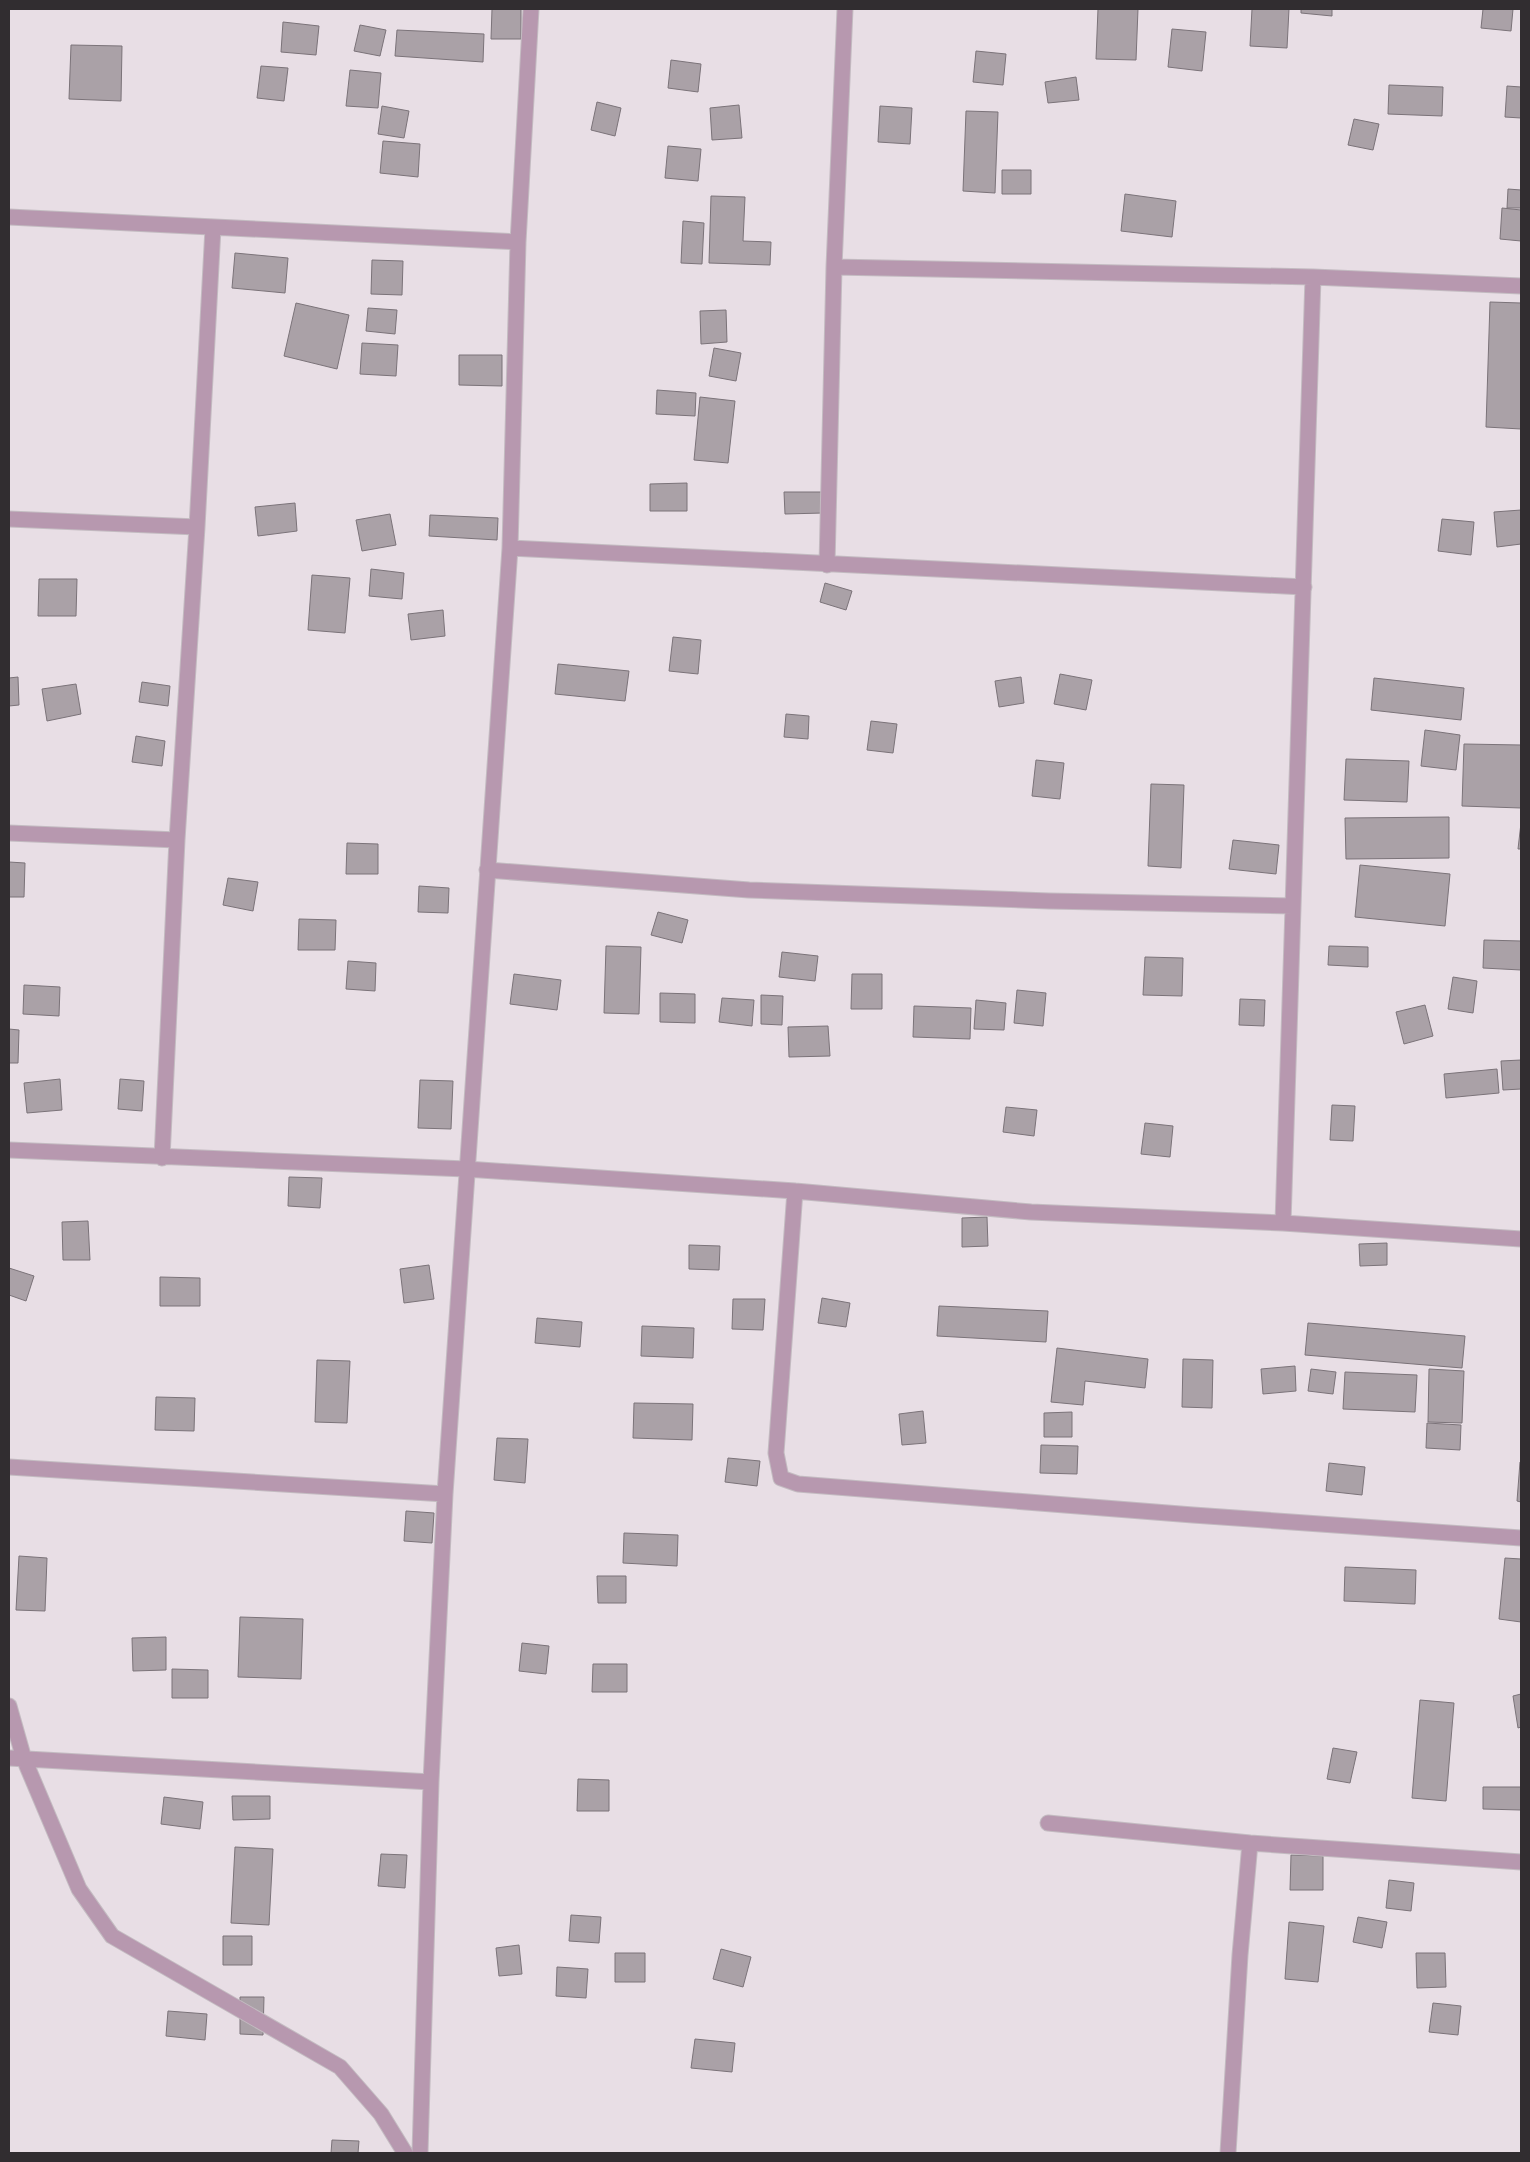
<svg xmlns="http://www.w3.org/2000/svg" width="1530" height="2162" font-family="Lato,sans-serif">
  <rect width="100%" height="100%" fill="#e8dee5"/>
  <!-- building -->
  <path fill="#aaa1a7" stroke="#7b7379" d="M 492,9 L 521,9 L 521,39 L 491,39 Z
    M 1098,9 L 1138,9 L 1136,60 L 1096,59 Z
    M 1252,9 L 1289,9 L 1287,48 L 1250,46 Z
    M 1301,9 L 1332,9 L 1332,16 L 1301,13 Z
    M 1483,9 L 1513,9 L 1511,31 L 1481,28 Z
    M 283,22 L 319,26 L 316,55 L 281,52 Z
    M 360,25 L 386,30 L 380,56 L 354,51 Z
    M 1172,29 L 1206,32 L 1202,71 L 1168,67 Z
    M 397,30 L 484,34 L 483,62 L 395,56 Z
    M 71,45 L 122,46 L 121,101 L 69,99 Z
    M 976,51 L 1006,54 L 1003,85 L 973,82 Z
    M 671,60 L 701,64 L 698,92 L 668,88 Z
    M 261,66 L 288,68 L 284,101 L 257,98 Z
    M 350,70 L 381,73 L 378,108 L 346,106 Z
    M 1076,77 L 1079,100 L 1048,103 L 1045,82 Z
    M 1389,85 L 1443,87 L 1442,116 L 1388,114 Z
    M 1507,86 L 1521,87 L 1521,118 L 1505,117 Z
    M 597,102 L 621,108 L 615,136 L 591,130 Z
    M 739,105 L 742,138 L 712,140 L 710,108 Z
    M 382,106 L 409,111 L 404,138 L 378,134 Z
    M 880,106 L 912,108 L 910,144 L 878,142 Z
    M 966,111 L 998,112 L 995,193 L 963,191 Z
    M 1354,119 L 1379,124 L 1373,150 L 1348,145 Z
    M 383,141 L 420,144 L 418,177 L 380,173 Z
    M 668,146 L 701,149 L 698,181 L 665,178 Z
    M 1002,170 L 1031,170 L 1031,194 L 1002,194 Z
    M 1508,189 L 1521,190 L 1521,208 L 1507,208 Z
    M 1125,194 L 1176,201 L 1172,237 L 1121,231 Z
    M 711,196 L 745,197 L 743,241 L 771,242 L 770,265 L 709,263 Z
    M 1502,208 L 1521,210 L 1521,241 L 1500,239 Z
    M 683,221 L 704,223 L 702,264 L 681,263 Z
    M 235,253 L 288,258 L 285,293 L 232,288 Z
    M 372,260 L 403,261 L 402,295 L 371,294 Z
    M 1490,302 L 1521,303 L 1521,429 L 1486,427 Z
    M 296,303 L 349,315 L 337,369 L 284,356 Z
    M 368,308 L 397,310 L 395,334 L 366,331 Z
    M 726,310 L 727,342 L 701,344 L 700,311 Z
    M 362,343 L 398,345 L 396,376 L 360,374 Z
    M 714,348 L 741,353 L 736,381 L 709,376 Z
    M 459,355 L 502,355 L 502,386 L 459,385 Z
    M 657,390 L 696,393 L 695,416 L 656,414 Z
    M 700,397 L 735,401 L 728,463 L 694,460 Z
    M 687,483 L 687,511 L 650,511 L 650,484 Z
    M 784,492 L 822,492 L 823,513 L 785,514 Z
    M 295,503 L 297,531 L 258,536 L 255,507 Z
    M 1521,510 L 1521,544 L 1497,547 L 1494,512 Z
    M 390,514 L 396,545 L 362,551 L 356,520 Z
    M 430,515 L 498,518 L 497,540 L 429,536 Z
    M 1442,519 L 1474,522 L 1471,555 L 1438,551 Z
    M 371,569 L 404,573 L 402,599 L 369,596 Z
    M 312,575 L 350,578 L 345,633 L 308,630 Z
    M 39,579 L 77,579 L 76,616 L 38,616 Z
    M 825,583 L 852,591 L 846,610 L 820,602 Z
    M 443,610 L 445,636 L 411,640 L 408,614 Z
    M 673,637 L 701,640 L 698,674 L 669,671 Z
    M 558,664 L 629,671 L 625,701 L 555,694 Z
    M 1060,674 L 1092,680 L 1086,710 L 1054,704 Z
    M 18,677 L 19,705 L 9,706 L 9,678 Z
    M 1021,677 L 1024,703 L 999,707 L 995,681 Z
    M 1374,678 L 1464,688 L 1461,720 L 1371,710 Z
    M 142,682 L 170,686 L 168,706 L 139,702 Z
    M 76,684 L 81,714 L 47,721 L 42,689 Z
    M 786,714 L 809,716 L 808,739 L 784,737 Z
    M 871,721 L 897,724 L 893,753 L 867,750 Z
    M 1425,730 L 1460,735 L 1456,770 L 1421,766 Z
    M 136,736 L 165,741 L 162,766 L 132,762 Z
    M 1464,744 L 1521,745 L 1521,808 L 1462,806 Z
    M 1346,759 L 1409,761 L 1407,802 L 1344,800 Z
    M 1036,760 L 1064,763 L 1060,799 L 1032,796 Z
    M 1151,784 L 1184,785 L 1181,868 L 1148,866 Z
    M 1449,817 L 1449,858 L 1346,859 L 1345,818 Z
    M 1521,823 L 1521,849 L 1518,849 Z
    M 1233,840 L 1279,845 L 1276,874 L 1229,869 Z
    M 347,843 L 378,844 L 378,874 L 346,874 Z
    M 9,862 L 25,863 L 24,897 L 9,897 Z
    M 1360,865 L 1450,874 L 1445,926 L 1355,917 Z
    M 228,878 L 258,882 L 253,911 L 223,905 Z
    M 419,886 L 449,888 L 448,913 L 418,912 Z
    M 658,912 L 688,920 L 682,943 L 651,935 Z
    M 299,919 L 336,920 L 335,950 L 298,950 Z
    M 1484,940 L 1521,941 L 1521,970 L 1483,968 Z
    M 606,946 L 641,947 L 639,1014 L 604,1013 Z
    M 1329,946 L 1368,947 L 1368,967 L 1328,965 Z
    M 782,952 L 818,956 L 815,981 L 779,977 Z
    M 1145,957 L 1183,958 L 1182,996 L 1143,995 Z
    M 348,961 L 376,963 L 375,991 L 346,989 Z
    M 514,974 L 561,980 L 557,1010 L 510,1004 Z
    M 852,974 L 882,974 L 882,1009 L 851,1009 Z
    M 1453,977 L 1477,981 L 1473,1013 L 1448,1009 Z
    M 24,985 L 60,987 L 59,1016 L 23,1014 Z
    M 1017,990 L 1046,993 L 1043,1026 L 1014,1023 Z
    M 660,993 L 695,994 L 695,1023 L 660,1022 Z
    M 761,995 L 783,996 L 782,1025 L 761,1024 Z
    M 722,998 L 754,1000 L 752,1026 L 719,1022 Z
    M 1240,999 L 1265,1000 L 1264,1026 L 1239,1025 Z
    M 976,1000 L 1006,1003 L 1004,1030 L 974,1029 Z
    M 1425,1005 L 1433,1036 L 1404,1044 L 1396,1012 Z
    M 914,1006 L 971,1008 L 970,1039 L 913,1037 Z
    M 828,1026 L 830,1056 L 789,1057 L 788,1027 Z
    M 9,1029 L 19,1030 L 18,1063 L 9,1063 Z
    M 1521,1060 L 1521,1089 L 1503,1090 L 1501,1061 Z
    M 1497,1069 L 1499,1093 L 1446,1098 L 1444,1074 Z
    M 60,1079 L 62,1110 L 27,1113 L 24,1083 Z
    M 120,1079 L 144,1081 L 142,1111 L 118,1109 Z
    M 420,1080 L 453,1081 L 451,1129 L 418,1128 Z
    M 1332,1105 L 1355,1106 L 1353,1141 L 1330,1140 Z
    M 1006,1107 L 1037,1110 L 1034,1136 L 1003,1132 Z
    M 1145,1123 L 1173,1126 L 1170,1157 L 1141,1154 Z
    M 289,1177 L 322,1178 L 320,1208 L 288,1206 Z
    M 987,1217 L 988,1246 L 962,1247 L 962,1218 Z
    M 88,1221 L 90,1260 L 63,1260 L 62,1222 Z
    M 1387,1243 L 1387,1265 L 1360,1266 L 1359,1244 Z
    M 689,1245 L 720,1246 L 719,1270 L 689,1269 Z
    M 429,1265 L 434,1299 L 404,1303 L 400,1269 Z
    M 9,1268 L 34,1276 L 26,1301 L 9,1295 Z
    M 160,1277 L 200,1278 L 200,1306 L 160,1306 Z
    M 822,1298 L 850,1303 L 846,1327 L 818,1323 Z
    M 733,1299 L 765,1299 L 763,1330 L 732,1329 Z
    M 939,1306 L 1048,1311 L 1046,1342 L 937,1336 Z
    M 537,1318 L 582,1322 L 580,1347 L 535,1343 Z
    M 1308,1323 L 1465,1336 L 1462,1368 L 1305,1355 Z
    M 642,1326 L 694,1328 L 693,1358 L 641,1356 Z
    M 1057,1348 L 1148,1359 L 1145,1388 L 1085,1381 L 1083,1405 L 1051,1402 Z
    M 1183,1359 L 1213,1360 L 1212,1408 L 1182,1407 Z
    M 317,1360 L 350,1361 L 347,1423 L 315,1422 Z
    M 1295,1366 L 1296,1391 L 1263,1394 L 1261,1369 Z
    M 1311,1369 L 1336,1372 L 1333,1394 L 1308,1391 Z
    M 1429,1369 L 1464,1371 L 1462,1423 L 1428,1422 Z
    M 1345,1372 L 1417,1375 L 1415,1412 L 1343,1409 Z
    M 156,1397 L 195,1398 L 194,1431 L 155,1430 Z
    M 634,1403 L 693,1404 L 692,1440 L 633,1438 Z
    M 923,1411 L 926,1443 L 902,1445 L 899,1414 Z
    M 1072,1412 L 1072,1437 L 1044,1437 L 1044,1413 Z
    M 1427,1423 L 1461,1425 L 1460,1450 L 1426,1448 Z
    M 497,1438 L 528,1439 L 525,1483 L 494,1480 Z
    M 1041,1445 L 1078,1446 L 1077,1474 L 1040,1473 Z
    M 728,1458 L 760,1461 L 757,1486 L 725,1482 Z
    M 1520,1462 L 1521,1462 L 1521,1502 L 1517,1501 Z
    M 1329,1463 L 1365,1467 L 1362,1495 L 1326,1491 Z
    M 406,1511 L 434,1513 L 432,1543 L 404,1541 Z
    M 624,1533 L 678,1535 L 677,1566 L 623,1563 Z
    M 19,1556 L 47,1558 L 45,1611 L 16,1610 Z
    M 1505,1558 L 1521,1559 L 1521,1622 L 1499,1619 Z
    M 1345,1567 L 1416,1570 L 1415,1604 L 1344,1601 Z
    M 597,1576 L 626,1576 L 626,1603 L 598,1603 Z
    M 240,1617 L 303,1619 L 301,1679 L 238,1677 Z
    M 166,1637 L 166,1670 L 133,1671 L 132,1638 Z
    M 522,1643 L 549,1646 L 546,1674 L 519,1671 Z
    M 593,1664 L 627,1664 L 627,1692 L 592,1692 Z
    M 172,1669 L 208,1670 L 208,1698 L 172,1698 Z
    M 1521,1694 L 1521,1727 L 1518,1728 L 1513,1696 Z
    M 1420,1700 L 1454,1703 L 1446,1801 L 1412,1798 Z
    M 1333,1748 L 1357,1752 L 1350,1783 L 1327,1779 Z
    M 578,1779 L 609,1780 L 609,1811 L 577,1811 Z
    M 1483,1787 L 1521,1787 L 1521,1810 L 1483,1809 Z
    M 232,1796 L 270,1796 L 270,1819 L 233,1820 Z
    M 164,1797 L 203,1802 L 200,1829 L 161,1824 Z
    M 235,1847 L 273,1849 L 269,1925 L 231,1923 Z
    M 381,1854 L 407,1855 L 405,1888 L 378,1886 Z
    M 1291,1855 L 1323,1856 L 1323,1890 L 1290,1890 Z
    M 1389,1880 L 1414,1883 L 1411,1911 L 1386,1908 Z
    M 571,1915 L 601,1917 L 599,1943 L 569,1941 Z
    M 1358,1917 L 1387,1922 L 1382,1948 L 1353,1942 Z
    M 1289,1922 L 1324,1926 L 1318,1982 L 1285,1979 Z
    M 223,1936 L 252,1936 L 252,1965 L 223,1965 Z
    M 519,1945 L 522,1974 L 499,1976 L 496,1948 Z
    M 721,1949 L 751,1957 L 743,1987 L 713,1979 Z
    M 615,1953 L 645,1953 L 645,1982 L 615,1982 Z
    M 1416,1953 L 1445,1953 L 1446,1987 L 1417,1988 Z
    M 557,1967 L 588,1969 L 586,1998 L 556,1996 Z
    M 240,1997 L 264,1997 L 263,2035 L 240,2034 Z
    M 1433,2003 L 1461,2006 L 1458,2035 L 1429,2032 Z
    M 168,2011 L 207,2014 L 205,2040 L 166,2036 Z
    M 695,2039 L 735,2043 L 732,2072 L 691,2068 Z
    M 332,2140 L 359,2141 L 358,2153 L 331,2153 Z"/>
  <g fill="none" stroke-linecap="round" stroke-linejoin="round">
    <!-- street casing -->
    <g stroke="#c3bbc1" stroke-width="17">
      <path id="street" d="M 9,217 L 518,242
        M 834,267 L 1313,277 L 1521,286
        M 9,519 L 197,527
        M 510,548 L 1304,587
        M 827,565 L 834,267 L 845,9
        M 9,833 L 177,840
        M 487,870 L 749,890 L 1049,901 L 1293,906
        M 9,1150 L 466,1169 L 795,1191 L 1031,1212 L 1283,1223 L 1521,1239
        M 162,1158 L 177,840 L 197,527 L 213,228
        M 795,1191 L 776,1453 L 781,1478 L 798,1484 L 1193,1515 L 1521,1538
        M 1283,1223 L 1313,277
        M 9,1467 L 445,1494
        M 9,1706 L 24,1759 L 79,1889 L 112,1936 L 340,2067 L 381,2114 L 405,2153
        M 9,1758 L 431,1782
        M 1048,1823 L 1250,1843 L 1521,1862
        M 420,2153 L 431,1782 L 445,1494 L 510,548 L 518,242 L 531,9
        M 1228,2153 L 1240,1955 L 1250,1843"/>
    </g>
    <!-- street -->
    <use href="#street" stroke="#b798af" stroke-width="15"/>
  </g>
  <!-- border -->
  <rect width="1530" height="2162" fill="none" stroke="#312d30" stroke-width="20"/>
</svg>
